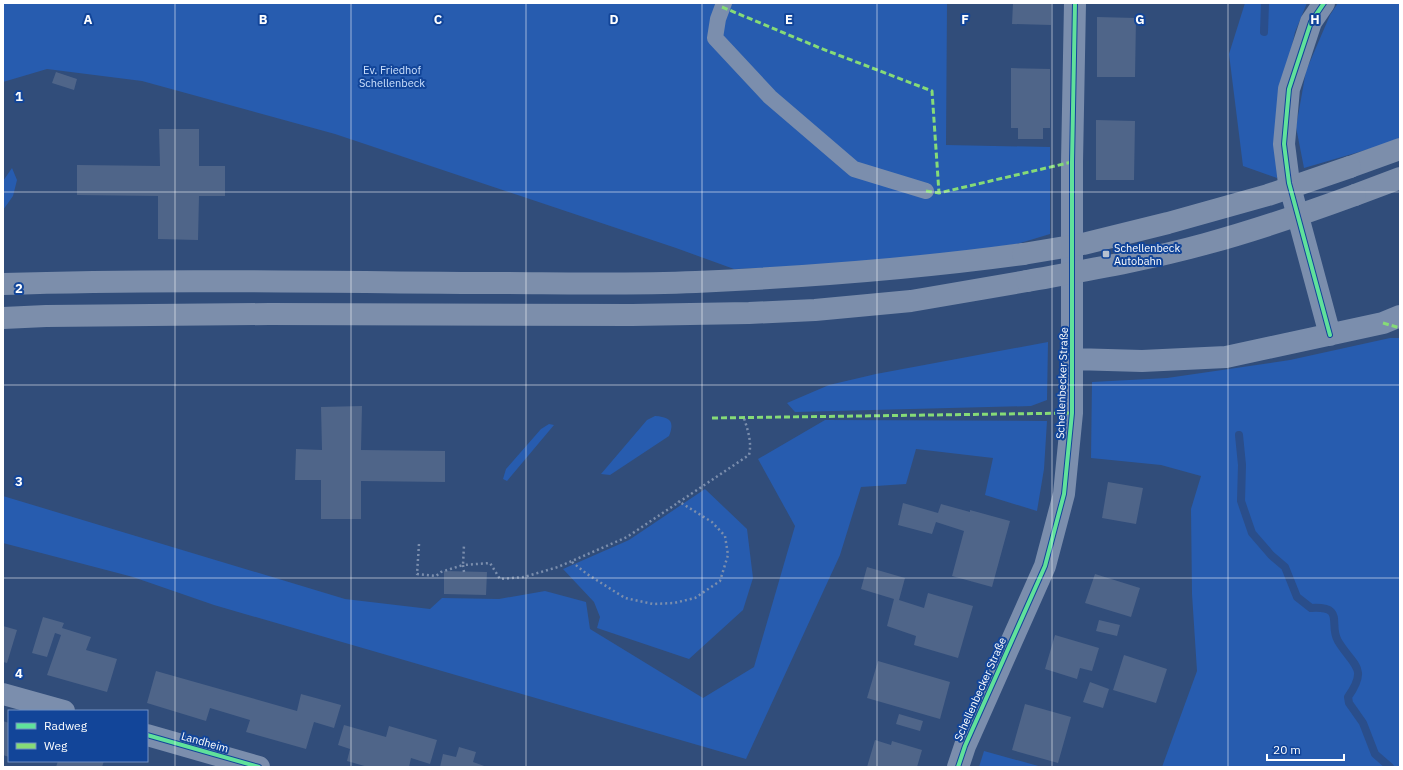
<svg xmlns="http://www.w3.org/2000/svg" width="1403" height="770" font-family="'IBM Plex Sans',sans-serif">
  <rect width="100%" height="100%" fill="#314d7a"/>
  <!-- green -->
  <path fill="#275caf" d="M 3,3 L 947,3 L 946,145 L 1050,147 L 1050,234 L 1017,244 L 876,264 L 734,269 L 676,248 L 335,134 L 142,81 L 47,69 L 3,82 Z
    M 1245,3 L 1307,3 L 1295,32 L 1276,120 L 1277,178 L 1243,166 L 1229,54 Z
    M 1338,3 L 1400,3 L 1400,140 L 1304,168 L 1296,127 L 1306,71 L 1330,15 Z
    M 12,168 L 17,180 L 13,196 L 3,210 L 3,181 Z
    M 1390,338 L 1400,338 L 1400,767 L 1162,767 L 1197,671 L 1192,594 L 1191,509 L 1201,476 L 1161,465 L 1091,458 L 1092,382 L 1167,378 L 1290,360 Z
    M 1048,342 L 1047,400 L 1031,406 L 795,412 L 787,403 L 829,385 L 876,374 Z
    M 655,416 C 670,417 675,421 669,436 L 610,475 L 601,474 L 647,420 Z
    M 825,420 L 1047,421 L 1044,469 L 1037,511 L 985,495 L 993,458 L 916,449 L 906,484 L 861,487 L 840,555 L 746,759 L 214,605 L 133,577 L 3,543 L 3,496 L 345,599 L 430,609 L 442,598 L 499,599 L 545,591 L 586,602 L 590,629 L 703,698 L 754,667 L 795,526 L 758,459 Z
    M 549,424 L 554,425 L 507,481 L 503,479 L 506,469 L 541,429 Z
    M 705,489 L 747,529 L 753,578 L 743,610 L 689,659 L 597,628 L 600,617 L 594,602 L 563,569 L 629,540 Z
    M 984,751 L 1042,767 L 979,767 Z"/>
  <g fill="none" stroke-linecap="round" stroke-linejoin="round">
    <!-- stream -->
    <path stroke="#2a4e8b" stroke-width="8" d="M 1264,32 L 1265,3
      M 1239,435 L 1242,465 L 1241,501 L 1252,533 L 1271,555 L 1285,567 L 1297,597 L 1311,608 C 1346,606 1328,624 1338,641 C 1353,666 1369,667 1348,697 L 1349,703 L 1363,723 L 1375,754 L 1390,767"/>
  </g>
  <!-- building -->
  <path fill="#4f6589" d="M 1013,3 L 1051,3 L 1051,25 L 1012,24 Z
    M 1097,17 L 1136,18 L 1135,77 L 1097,77 Z
    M 1011,68 L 1050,69 L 1050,128 L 1043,128 L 1043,139 L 1018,139 L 1018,128 L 1011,128 Z
    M 56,72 L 77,79 L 74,90 L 52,83 Z
    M 1096,120 L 1135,121 L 1134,180 L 1096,180 Z
    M 159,129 L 199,129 L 199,166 L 225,166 L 225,196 L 199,196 L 198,240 L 158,239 L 158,196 L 77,195 L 77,165 L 160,166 Z
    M 362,406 L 361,450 L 445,451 L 445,482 L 361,481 L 361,519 L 321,519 L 321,480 L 295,480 L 296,449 L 322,450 L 321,407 Z
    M 1108,482 L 1143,488 L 1136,524 L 1102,518 Z
    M 903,503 L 938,513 L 941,504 L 970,512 L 970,510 L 1010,521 L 992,587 L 952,576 L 964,531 L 936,522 L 932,534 L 898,525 Z
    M 867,567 L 905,578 L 899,600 L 924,608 L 928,593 L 973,606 L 958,658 L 914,645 L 916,636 L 887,626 L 894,599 L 861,589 Z
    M 444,571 L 487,572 L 486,595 L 444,594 Z
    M 1095,574 L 1140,588 L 1131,617 L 1085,603 Z
    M 43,617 L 64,623 L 62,628 L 91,637 L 86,650 L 117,659 L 107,692 L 47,675 L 61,635 L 55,633 L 47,657 L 32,653 Z
    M 1099,620 L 1120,625 L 1117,636 L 1096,631 Z
    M 3,626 L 17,630 L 7,663 L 3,662 Z
    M 1055,635 L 1099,648 L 1092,671 L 1080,668 L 1077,679 L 1045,669 Z
    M 1124,655 L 1167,669 L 1156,703 L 1113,690 Z
    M 878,661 L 950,682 L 940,719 L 867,698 Z
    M 156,671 L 297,711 L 301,694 L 341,705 L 334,728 L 314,722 L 306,749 L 246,732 L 250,720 L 210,708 L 206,721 L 147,703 Z
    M 1090,682 L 1109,689 L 1103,708 L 1083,702 Z
    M 1025,704 L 1071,717 L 1058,763 L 1012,750 Z
    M 899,714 L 923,721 L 920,731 L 896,724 Z
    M 3,721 L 9,723 L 9,757 L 3,755 Z
    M 344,725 L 386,737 L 389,726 L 437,740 L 430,764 L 411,758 L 409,767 L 368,767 L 347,761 L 350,749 L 338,745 Z
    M 875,740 L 891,745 L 892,741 L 922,750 L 917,767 L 867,767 Z
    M 459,747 L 476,752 L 473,762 L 487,767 L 440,767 L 443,754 L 456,757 Z
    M 58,761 L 104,761 L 102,767 L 56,767 Z"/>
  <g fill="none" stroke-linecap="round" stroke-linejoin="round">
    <!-- path -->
    <path stroke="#7b8ead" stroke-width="2.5" stroke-dasharray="2 3" stroke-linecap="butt" d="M 419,544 L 417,574 L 436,576 L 441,572 L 463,565 L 464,545
      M 572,562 L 587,574 L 625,598 L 653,604 L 674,603 L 695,598 L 720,581 L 728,555 L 725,536 L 712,522 L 678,501
      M 464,572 L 463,565 L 490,563 L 500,579 L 524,577 L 558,567 L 627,537 L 749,455 C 752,442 748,431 744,418"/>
    <!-- service -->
    <path stroke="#7b8ead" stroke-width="16" d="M 724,3 L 718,19 L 715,38 L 770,97 L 854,169 L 926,191"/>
    <!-- minor -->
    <path stroke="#7b8ead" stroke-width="22" d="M 1324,3 L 1311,22 L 1289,89 L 1284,144 L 1289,183 L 1330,335
      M 1073,359 L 1142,361 L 1226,357 L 1383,323 L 1400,316
      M 3,694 L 64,711
      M 147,735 L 259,767
      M 958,767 L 965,746 L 1045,566 L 1064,494 L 1072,413 L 1072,162 L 1075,3"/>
    <!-- motorway -->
    <path stroke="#7c8eab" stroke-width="22" d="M 1350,167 L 1400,149
      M 1355,195 L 1400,178
      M 3,284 C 162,279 321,282 480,283 C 552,283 624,285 696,282 C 805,277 914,269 1023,254
      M 3,318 L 46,316 L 269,314 L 632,315 L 749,313 L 815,310 L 911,301 L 1027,281"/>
    <!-- motorway-bridge -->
    <path stroke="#7c8eab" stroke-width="22" d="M 1023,254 L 1083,244 L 1168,223 L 1268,195 L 1350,167
      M 1027,281 C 1087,270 1147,260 1205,244 C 1256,230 1306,213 1355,195"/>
    <!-- quiet -->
    <path stroke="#86db77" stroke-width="3" stroke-dasharray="6 3" stroke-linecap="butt" d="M 722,7 L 820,48 L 932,91 L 939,193
      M 926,191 L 939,193 L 1072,162
      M 1383,323 L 1400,328
      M 712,418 L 1072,413"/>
    <!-- cycleway casing -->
    <g stroke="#124599" stroke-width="6">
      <path id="cycleway" d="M 1324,3 L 1311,22 L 1289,89 L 1284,144 L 1289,183 L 1330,335
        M 147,735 L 259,767
        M 958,767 L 965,746 L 1045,566 L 1064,494 L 1072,413 L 1072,162 L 1075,3"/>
    </g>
    <!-- cycleway -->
    <use href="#cycleway" stroke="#60e19b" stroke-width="4"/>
  </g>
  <!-- grid -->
  <path fill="none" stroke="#fff" stroke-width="1" stroke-opacity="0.55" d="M 175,3 L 175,767M 351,3 L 351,767M 526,3 L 526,767M 702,3 L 702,767M 877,3 L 877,767M 1052,3 L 1052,767M 1228,3 L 1228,767M 3,192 L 1400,192M 3,385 L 1400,385M 3,578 L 1400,578"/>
  <!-- markers -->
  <rect fill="#b7c1d0" stroke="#124599" stroke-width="1.5" x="1102" y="250" width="8" height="8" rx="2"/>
  <g text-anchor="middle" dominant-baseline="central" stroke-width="4" stroke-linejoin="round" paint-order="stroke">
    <!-- park labels -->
    <g font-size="11" fill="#cce0fd" stroke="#124599">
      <text x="392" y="70">Ev. Friedhof<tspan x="392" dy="13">Schellenbeck</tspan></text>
    </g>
    <!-- poi labels -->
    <g font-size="11" fill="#fff" stroke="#124599" text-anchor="start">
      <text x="1114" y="248">Schellenbeck<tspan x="1114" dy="13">Autobahn</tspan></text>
    </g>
    <!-- street labels -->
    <g font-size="11" fill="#fff" stroke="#124599">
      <text transform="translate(1062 383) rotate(-88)">Schellenbecker Straße</text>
      <text transform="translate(980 689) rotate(-66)">Schellenbecker Straße</text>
      <text transform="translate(205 742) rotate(16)">Landheim</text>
    </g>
  </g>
  <g font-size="13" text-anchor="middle" font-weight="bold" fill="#fff" stroke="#124599" stroke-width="4" stroke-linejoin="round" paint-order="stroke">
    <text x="88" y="24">A</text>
    <text x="263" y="24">B</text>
    <text x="438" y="24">C</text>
    <text x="614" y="24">D</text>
    <text x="789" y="24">E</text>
    <text x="965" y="24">F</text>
    <text x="1140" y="24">G</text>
    <text x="1315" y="24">H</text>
    <text x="19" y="101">1</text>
    <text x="19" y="293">2</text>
    <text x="19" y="486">3</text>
    <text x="19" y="678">4</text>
  </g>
  <!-- border -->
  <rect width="1403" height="770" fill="none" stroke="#ffffff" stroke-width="8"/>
  <!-- legend -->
  <rect x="8" y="710" width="140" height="52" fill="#124599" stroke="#718fc2"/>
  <rect x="16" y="723" width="20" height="6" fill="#60e19b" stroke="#718fc2"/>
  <text x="44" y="730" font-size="12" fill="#ffffff">Radweg</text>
  <rect x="16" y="743" width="20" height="6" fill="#86db77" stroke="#718fc2"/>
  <text x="44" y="750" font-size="12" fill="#ffffff">Weg</text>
  <!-- scale -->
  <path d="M1267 754v6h77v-6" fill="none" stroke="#ffffff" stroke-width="2"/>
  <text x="1273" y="754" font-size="12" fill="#ffffff" stroke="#124599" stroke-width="3" paint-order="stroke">20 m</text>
</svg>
